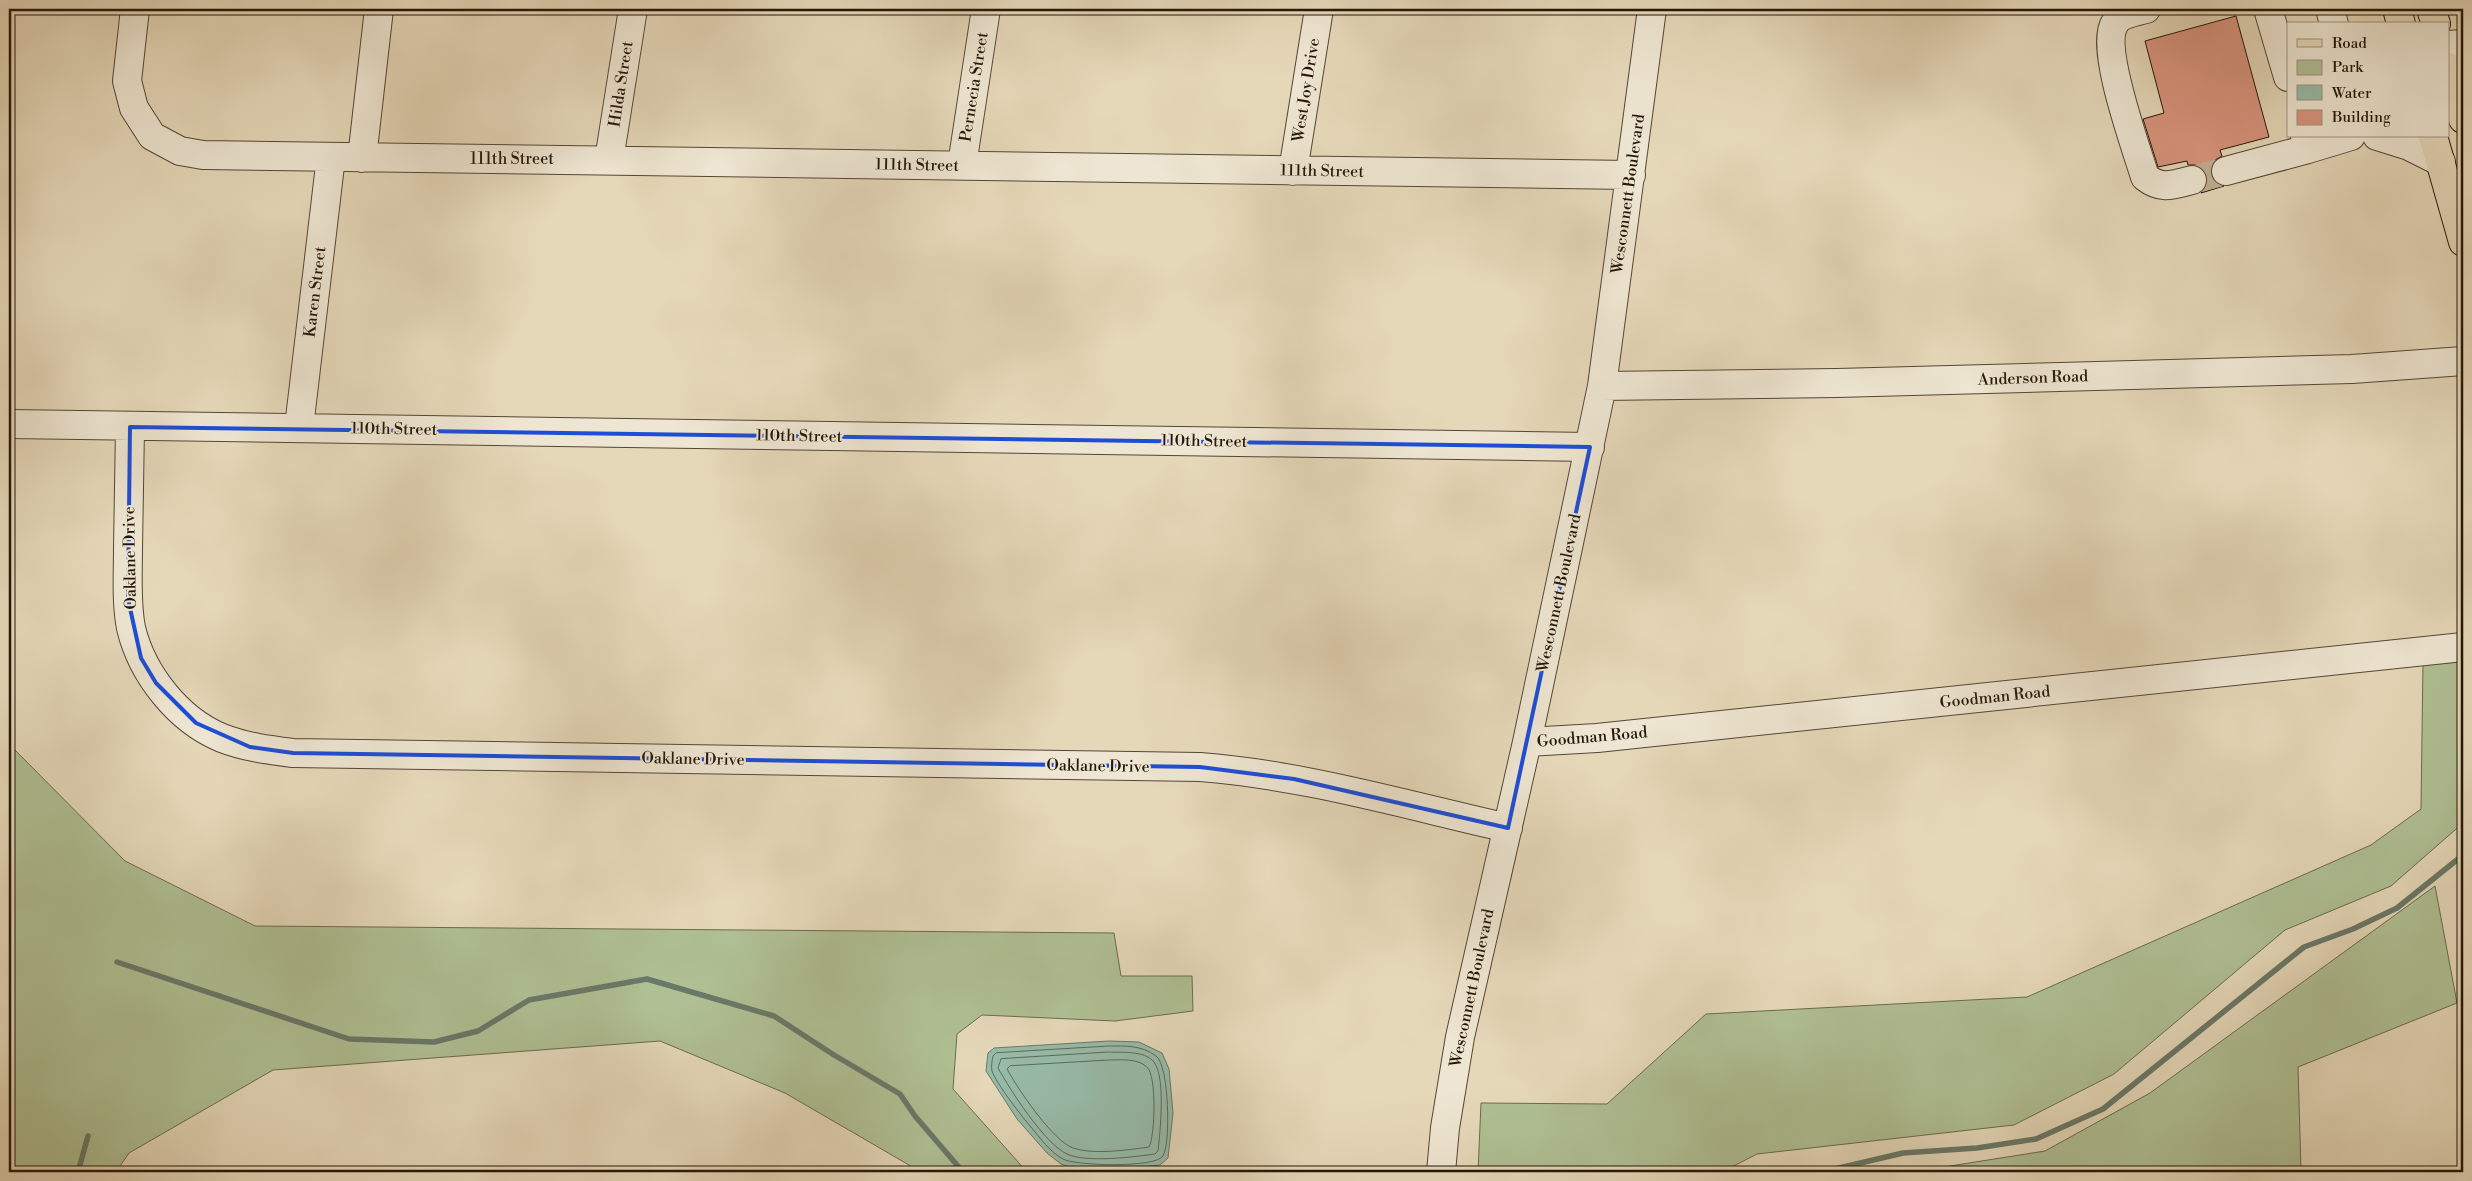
<svg xmlns="http://www.w3.org/2000/svg" width="2472" height="1181" font-family="'Libre Bodoni',serif">
  <rect width="100%" height="100%" fill="#e5d8b9"/>
  <filter id="stains"><feTurbulence type="fractalNoise" baseFrequency=".004" numOctaves="4"/><feColorMatrix values="0 0 0 0 .2 0 0 0 0 .09 0 0 0 0 .02 0 0 0 .5 -.17"/></filter>
  <radialGradient id="worn" r=".72"><stop offset=".6" stop-color="#630" stop-opacity="0"/><stop offset="1" stop-color="#630" stop-opacity=".3"/></radialGradient>
  <!-- green -->
  <path fill="#afc094" stroke="#6a6c4e" d="M 2463,658 L 2463,823 L 2391,886 L 2285,930 L 2114,1074 L 2014,1125 L 1757,1154 L 1722,1172 L 1478,1172 L 1481,1103 L 1607,1104 L 1706,1014 L 2027,997 L 2371,845 L 2421,809 L 2423,661 Z
    M 9,744 L 125,861 L 255,926 L 1114,933 L 1121,976 L 1192,976 L 1193,1011 L 1115,1021 L 982,1015 L 957,1034 L 953,1089 L 1027,1172 L 921,1172 L 785,1093 L 660,1041 L 273,1070 L 129,1153 L 116,1172 L 9,1172 Z
    M 2435,886 L 2457,1003 L 2298,1067 L 2301,1172 L 1912,1172 L 2045,1151 L 2150,1093 Z"/>
  <!-- water -->
  <path fill="#97bba9" stroke="#697969" d="M 1109,1041 L 1139,1042 L 1162,1053 L 1169,1069 L 1173,1113 L 1168,1158 L 1160,1165 L 1119,1169 L 1075,1169 L 1061,1164 L 1047,1153 L 1017,1119 L 986,1071 L 988,1053 L 994,1048 Z"/>
  <g fill="none" stroke-linecap="round" stroke-linejoin="round">
    <!-- shore -->
    <path stroke="#5e6959" stroke-width="1" d="M 1109,1046 C 1126,1046 1141,1045 1156,1056 C 1169,1065 1171,1143 1163,1156 C 1156,1168 1075,1166 1063,1159 C 1050,1152 1040,1138 1031,1127 C 1022,1117 996,1083 992,1071 C 991,1067 992,1060 993,1056 L 996,1053 Z
      M 1109,1052 C 1123,1053 1144,1050 1154,1062 C 1166,1078 1160,1132 1158,1151 L 1155,1154 C 1134,1157 1086,1163 1067,1154 C 1044,1143 1011,1091 998,1068 L 1001,1059 Z
      M 1109,1060 C 1121,1060 1137,1058 1147,1067 C 1157,1076 1155,1136 1149,1147 C 1129,1150 1092,1155 1073,1148 C 1052,1140 1018,1089 1007,1069 L 1010,1066 Z"/>
    <!-- stream -->
    <path stroke="#697969" stroke-width="5.5" d="M 117,962 L 349,1039 L 434,1042 L 478,1031 L 529,1000 L 647,979 L 774,1016 L 834,1055 L 900,1094 L 915,1116 L 963,1172
      M 78,1172 L 88,1136
      M 1788,1172 L 1794,1170 L 1807,1172
      M 1822,1172 L 1903,1153 L 1977,1148 L 2036,1139 L 2103,1109 L 2304,947 L 2353,929 L 2397,908 L 2463,855"/>
  </g>
  <!-- building -->
  <path fill="#d9957f" stroke="#251709" d="M 2236,16 L 2269,137 L 2220,150 L 2222,156 L 2215,160 L 2211,167 L 2211,175 L 2215,182 L 2224,186 L 2201,193 L 2207,184 L 2207,176 L 2203,169 L 2196,165 L 2188,165 L 2187,161 L 2158,167 L 2143,119 L 2164,113 L 2145,41 Z"/>
  <g fill="none" stroke-linecap="round" stroke-linejoin="round">
    <!-- minor-tunnel -->
    <path stroke="#bfb196" stroke-width="28" stroke-dasharray="28 14" stroke-linecap="butt" d="M 2192,180 L 2226,171"/>
    <!-- minor casing -->
    <g stroke="#554735" stroke-width="30">
      <path id="minor" d="M 135,9 L 127,81 L 134,108 L 152,136 L 180,151 L 203,155 L 1631,175
        M 2146,9 C 2136,12 2120,14 2115,23 C 2099,47 2136,147 2145,177 C 2162,190 2172,185 2192,180
        M 2268,9 L 2288,77
        M 2330,9 L 2334,24
        M 2448,45 L 2463,44
        M 2305,136 L 2308,149 L 2351,136
        M 2377,136 L 2409,146 L 2441,162
        M 362,158 L 379,9
        M 609,160 L 633,9
        M 962,165 L 986,9
        M 1293,171 L 1319,9
        M 2226,171 L 2308,149
        M 1602,386 L 1837,383 L 2352,369 L 2463,361
        M 9,424 L 1590,447
        M 130,427 C 129,467 129,508 128,548 C 128,574 126,602 131,628 C 142,674 178,720 222,738 C 245,747 269,750 293,753 L 1200,767 C 1304,775 1406,805 1508,828
        M 299,427 L 331,157
        M 1527,742 L 1597,738 L 2463,647
        M 1441,1172 L 1445,1128 L 1460,1037 L 1527,742 L 1602,386 L 1652,9"/>
    </g>
    <!-- major casing -->
    <g stroke="#251709" stroke-width="30">
      <path id="major" d="M 2397,9 L 2401,24
        M 2431,9 L 2436,24
        M 2448,67 L 2463,119
        M 2433,136 L 2463,242"/>
    </g>
    <!-- minor -->
    <use href="#minor" stroke="#eee6d2" stroke-width="28"/>
    <!-- major -->
    <use href="#major" stroke="#e5d8b9" stroke-width="28"/>
  </g>
  <!-- marked area -->
  <path fill="none" stroke="#1d4ed8" stroke-width="4" stroke-linejoin="round" d="M 130,427 L 1590,447 L 1508,828 L 1294,779 L 1200,767 L 293,753 L 250,747 L 196,723 L 156,683 L 141,658 L 128,599 Z"/>
  <g text-anchor="middle" dominant-baseline="central" stroke-width="4" stroke-linejoin="round" paint-order="stroke">
    <!-- street labels -->
    <g font-size="16" fill="#251709" stroke="#eee6d2">
      <text transform="translate(621 84) rotate(-81)">Hilda Street</text>
      <text transform="translate(974 87) rotate(-81)">Pernecia Street</text>
      <text transform="translate(1306 90) rotate(-81)">West Joy Drive</text>
      <text x="512" y="159">111th Street</text>
      <text transform="translate(917 165) rotate(1)">111th Street</text>
      <text transform="translate(1322 171) rotate(1)">111th Street</text>
      <text transform="translate(1628 194) rotate(-82)">Wesconnett Boulevard</text>
      <text transform="translate(315 292) rotate(-83)">Karen Street</text>
      <text transform="translate(2033 378) rotate(-2)">Anderson Road</text>
      <text transform="translate(394 429) rotate(1)">110th Street</text>
      <text transform="translate(799 436) rotate(1)">110th Street</text>
      <text transform="translate(1204 441) rotate(1)">110th Street</text>
      <text transform="translate(130 558) rotate(-91)">Oaklane Drive</text>
      <text transform="translate(1559 593) rotate(-78)">Wesconnett Boulevard</text>
      <text transform="translate(1995 697) rotate(-6)">Goodman Road</text>
      <text transform="translate(1592 737) rotate(-5)">Goodman Road</text>
      <text transform="translate(693 759) rotate(1)">Oaklane Drive</text>
      <text transform="translate(1098 766) rotate(1)">Oaklane Drive</text>
      <text transform="translate(1472 988) rotate(-78)">Wesconnett Boulevard</text>
    </g>
  </g>
  <!-- margin -->
  <rect width="2472" height="1181" fill="none" stroke="#e5d8b9" stroke-width="30"/>
  <rect x="10" y="10" width="2452" height="1161" fill="none" stroke="#251709" stroke-width="2.5"/>
  <rect x="15" y="15" width="2442" height="1151" fill="none" stroke="#251709"/>
  <!-- legend -->
  <rect x="2287" y="22" width="162" height="115" fill="#eee6d2" stroke="#9e9382"/>
  <rect x="2297" y="39" width="25" height="8" fill="#e5d8b9" stroke="#9e9382"/>
  <text x="2332" y="48" font-size="15" fill="#251709">Road</text>
  <rect x="2297" y="60" width="25" height="15" fill="#afc094" stroke="#9e9382"/>
  <text x="2332" y="72" font-size="15" fill="#251709">Park</text>
  <rect x="2297" y="85" width="25" height="15" fill="#97bba9" stroke="#9e9382"/>
  <text x="2332" y="98" font-size="15" fill="#251709">Water</text>
  <rect x="2297" y="110" width="25" height="15" fill="#d9957f" stroke="#9e9382"/>
  <text x="2332" y="122" font-size="15" fill="#251709">Building</text>
  <rect width="100%" height="100%" filter="url(#stains)"/>
  <rect width="100%" height="100%" fill="url(#worn)"/>
</svg>
